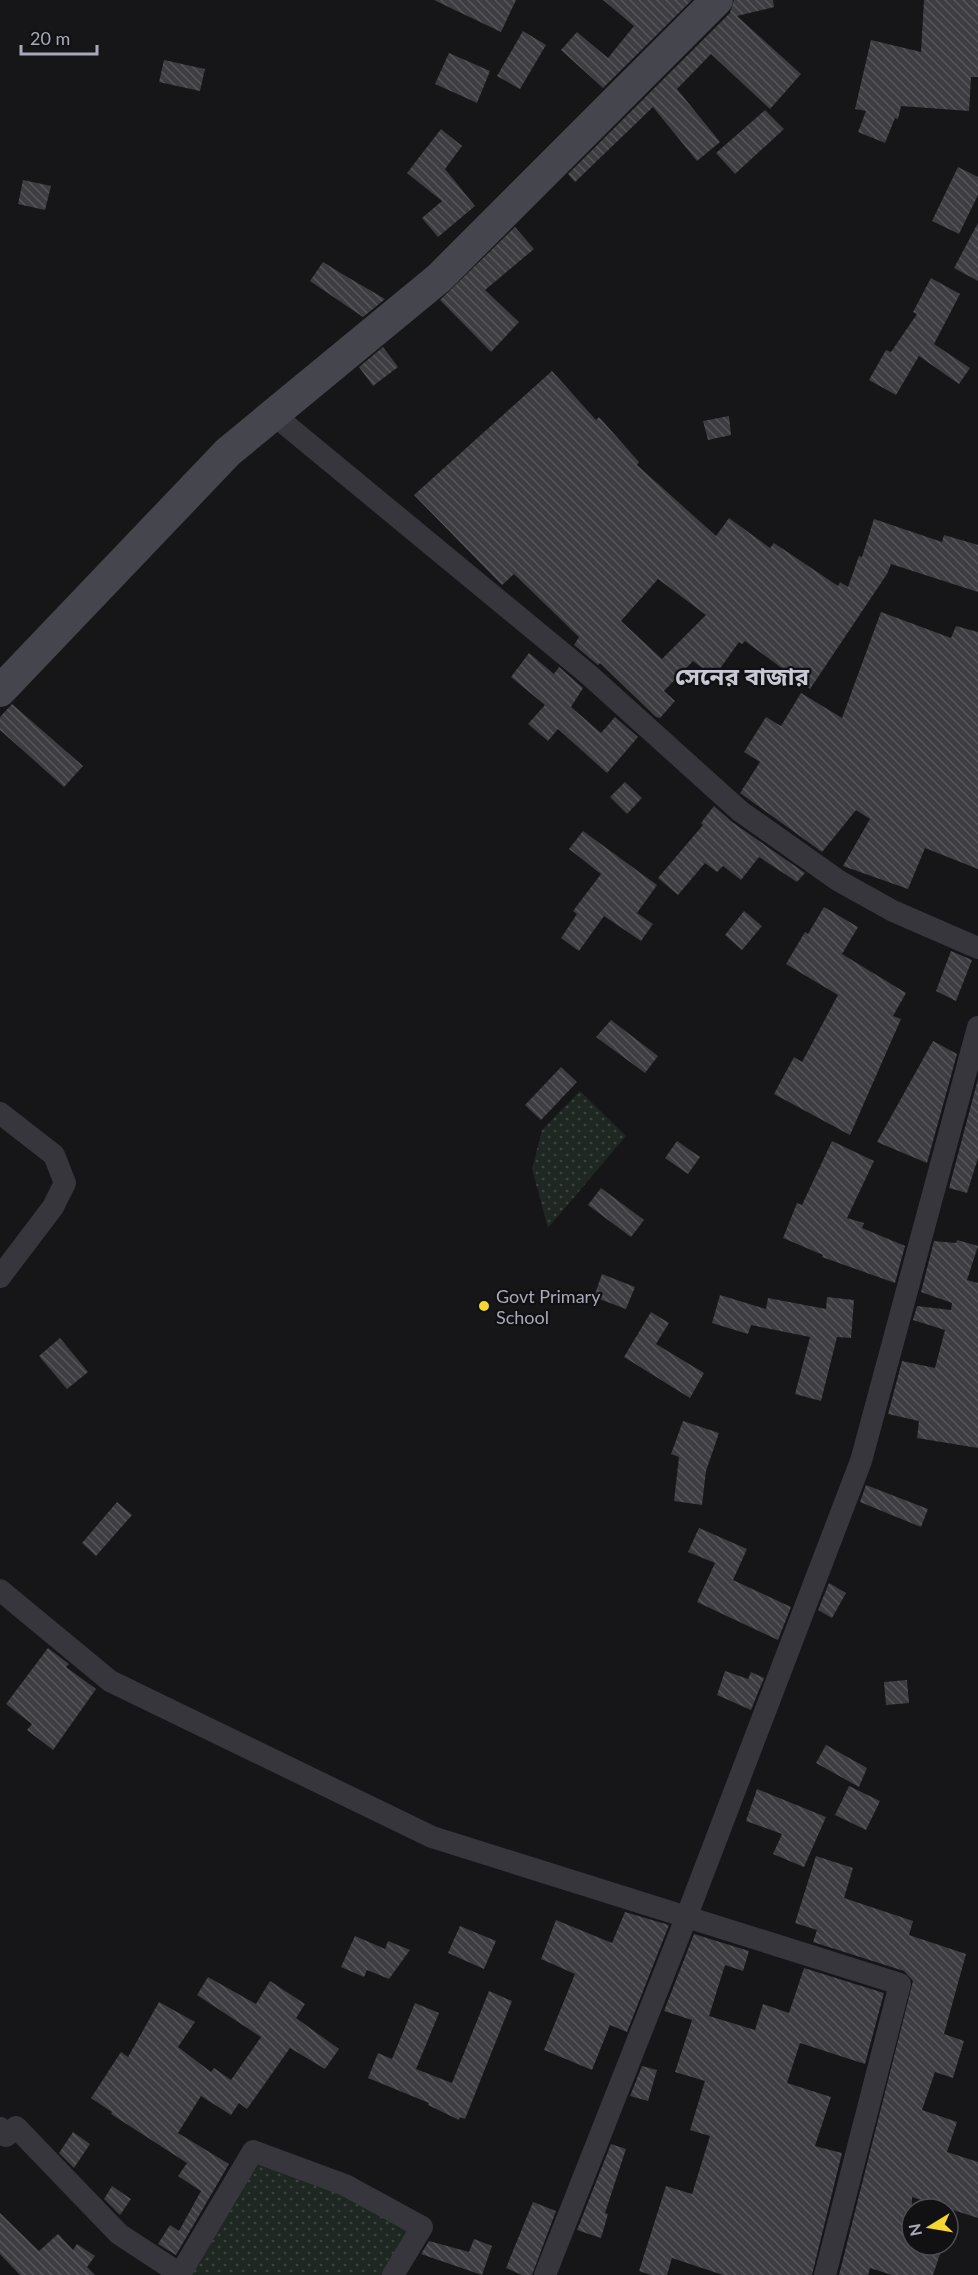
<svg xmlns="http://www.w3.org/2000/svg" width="978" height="2275" font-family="Lato,'Noto Sans Bengali',sans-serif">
  <defs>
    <pattern id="grass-dots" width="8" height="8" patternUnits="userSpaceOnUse" patternTransform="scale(1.5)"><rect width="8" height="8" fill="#1f2722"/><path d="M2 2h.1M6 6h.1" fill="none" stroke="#3d4440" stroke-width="1.8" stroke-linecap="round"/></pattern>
    <pattern id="building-back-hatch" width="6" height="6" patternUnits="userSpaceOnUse" patternTransform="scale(1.5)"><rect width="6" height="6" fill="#3d3d42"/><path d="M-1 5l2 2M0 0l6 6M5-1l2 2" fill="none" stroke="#56565b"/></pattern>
  </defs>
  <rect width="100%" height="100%" fill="#161517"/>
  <!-- grass -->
  <path fill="url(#grass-dots)" d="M 580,1091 L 626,1136 L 548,1228 L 532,1169 L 542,1130 Z
    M 254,2153 L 419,2229 L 389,2275 L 182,2275 Z"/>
  <!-- building -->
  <path fill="url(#building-back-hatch)" fill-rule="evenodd" d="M 434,0 L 516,0 L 501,32 Z
    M 603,0 L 692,0 L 603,88 L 561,50 L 577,32 L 608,58 L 634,26 Z
    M 734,0 L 773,0 L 774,7 L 737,16 L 801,74 L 770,109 L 711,54 L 677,89 L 720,142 L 697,161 L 653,107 L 575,182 L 568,174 L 730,13 Z
    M 924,0 L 978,0 L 978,77 L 971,77 L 969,111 L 901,106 L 898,119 L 895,118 L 885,143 L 858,132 L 866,111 L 855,109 L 871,40 L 921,52 Z
    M 523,31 L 546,45 L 520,89 L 497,76 Z
    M 449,53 L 490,71 L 477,103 L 435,84 Z
    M 164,60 L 205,69 L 200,91 L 159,82 Z
    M 765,110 L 784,129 L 735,174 L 716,153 Z
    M 441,129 L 462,146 L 445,169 L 475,206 L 438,237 L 422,218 L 442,201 L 407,173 Z
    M 958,167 L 978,177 L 978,195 L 959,234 L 932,221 Z
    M 23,180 L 51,186 L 45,210 L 18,204 Z
    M 978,223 L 978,281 L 954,268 Z
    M 515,227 L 534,249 L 485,290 L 519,322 L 491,352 L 440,300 Z
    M 323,262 L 344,275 L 385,299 L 363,317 L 310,281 Z
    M 931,278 L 960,294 L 934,344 L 970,368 L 959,384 L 919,356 L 896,395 L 869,380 L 886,350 L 891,352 L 917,314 L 913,312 Z
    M 383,347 L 398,367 L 373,386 L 359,367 Z
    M 552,371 L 596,420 L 599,417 L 639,462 L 637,465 L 716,536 L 729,518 L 770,548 L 774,543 L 838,586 L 840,582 L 848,587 L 859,556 L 862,557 L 874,519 L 942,542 L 944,535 L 978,545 L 978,592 L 891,564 L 887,574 L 810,689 L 745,641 L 742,644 L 739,642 L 714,677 L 693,661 L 664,691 L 675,701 L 660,718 L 656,717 L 600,663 L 598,665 L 574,645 L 579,637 L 514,574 L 502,585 L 414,495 ZM 658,579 L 706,615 L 662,659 L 621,621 Z
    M 729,416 L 731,435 L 708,440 L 703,421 Z
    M 881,612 L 951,638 L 956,626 L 978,632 L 978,869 L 925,848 L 908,889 L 843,866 L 870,819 L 856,810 L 822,852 L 740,793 L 760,762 L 744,752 L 766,717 L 781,726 L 801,693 L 842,718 Z
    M 529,653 L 554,674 L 559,667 L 583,688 L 571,707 L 601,733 L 615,717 L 638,737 L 607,773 L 558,729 L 548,741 L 528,724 L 545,705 L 511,677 Z
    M 12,704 L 83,766 L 64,787 L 0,730 L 0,717 Z
    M 625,782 L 642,798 L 627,814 L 610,797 Z
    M 714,806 L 732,822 L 805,873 L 797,882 L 759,857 L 741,880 L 723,866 L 717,872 L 705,863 L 678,895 L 658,878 L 703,825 L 701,823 Z
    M 583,831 L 657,885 L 637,913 L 653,924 L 641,941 L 604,916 L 579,951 L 561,938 L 577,914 L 573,911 L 601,874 L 569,849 Z
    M 824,907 L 858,927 L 842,954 L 906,993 L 893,1016 L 901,1019 L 850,1135 L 774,1094 L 794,1057 L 802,1062 L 838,995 L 786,964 L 805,932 L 808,934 Z
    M 744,911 L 762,926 L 742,950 L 725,935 Z
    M 951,951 L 972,960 L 956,1001 L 936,991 Z
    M 611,1020 L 658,1056 L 645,1073 L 596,1037 Z
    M 933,1041 L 957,1054 L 927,1163 L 877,1142 Z
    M 561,1067 L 577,1082 L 541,1120 L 525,1105 Z
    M 978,1079 L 978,1158 L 967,1193 L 949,1188 Z
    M 677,1141 L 700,1157 L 688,1174 L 665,1158 Z
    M 832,1141 L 874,1161 L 847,1218 L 864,1223 L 862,1228 L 905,1246 L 895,1283 L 822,1257 L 823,1255 L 783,1238 L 797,1203 L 802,1205 Z
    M 601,1188 L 644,1220 L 631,1237 L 588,1205 Z
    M 957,1240 L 978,1246 L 967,1280 L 978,1283 L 978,1448 L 917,1438 L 919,1421 L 888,1414 L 902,1361 L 935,1368 L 945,1330 L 913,1320 L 917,1306 L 951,1310 L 952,1303 L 921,1292 L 934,1241 L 956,1243 Z
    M 602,1274 L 635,1287 L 626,1309 L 594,1297 Z
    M 720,1295 L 766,1309 L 768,1298 L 826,1309 L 827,1297 L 854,1300 L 851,1338 L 837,1337 L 821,1401 L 795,1394 L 810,1337 L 751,1325 L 748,1334 L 712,1323 Z
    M 651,1312 L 669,1323 L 656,1344 L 704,1373 L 690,1398 L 624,1357 Z
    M 60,1338 L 88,1372 L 67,1389 L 39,1356 Z
    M 683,1421 L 719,1433 L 706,1471 L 702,1505 L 674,1501 L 679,1457 L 671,1454 Z
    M 866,1485 L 928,1509 L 921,1527 L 860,1502 Z
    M 117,1502 L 132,1515 L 96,1556 L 82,1543 Z
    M 699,1528 L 747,1549 L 733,1580 L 791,1607 L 778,1640 L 697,1602 L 715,1563 L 688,1552 Z
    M 829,1583 L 846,1593 L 832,1618 L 818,1610 Z
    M 48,1648 L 69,1664 L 66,1667 L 96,1689 L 53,1750 L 27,1730 L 32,1724 L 6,1704 Z
    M 725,1671 L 748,1679 L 751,1672 L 764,1678 L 751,1710 L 717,1695 Z
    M 907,1680 L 909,1703 L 886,1705 L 884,1682 Z
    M 826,1745 L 867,1768 L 859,1787 L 816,1763 Z
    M 849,1786 L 880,1801 L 866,1830 L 835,1815 Z
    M 757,1789 L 826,1817 L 804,1867 L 773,1854 L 782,1834 L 746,1821 Z
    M 816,1856 L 853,1868 L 844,1898 L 913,1921 L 909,1935 L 966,1954 L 944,2034 L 964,2041 L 953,2078 L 935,2072 L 922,2110 L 957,2122 L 947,2152 L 978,2162 L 978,2218 L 912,2197 L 912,2245 L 943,2245 L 933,2275 L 892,2275 L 870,2268 L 868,2275 L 839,2275 L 913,1981 L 904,1971 L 813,1942 L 817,1930 L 795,1923 Z
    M 625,1912 L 669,1925 L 627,2032 L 610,2025 L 592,2070 L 544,2050 L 575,1974 L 541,1959 L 556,1920 L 612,1943 Z
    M 460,1926 L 496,1941 L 484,1969 L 448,1953 Z
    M 694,1934 L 749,1951 L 743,1971 L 725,1965 L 709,2016 L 755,2030 L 763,2004 L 789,2013 L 804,1968 L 884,1993 L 865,2064 L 800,2043 L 787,2083 L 831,2097 L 815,2146 L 842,2153 L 812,2275 L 723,2275 L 672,2258 L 667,2275 L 651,2275 L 639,2271 L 666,2186 L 692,2194 L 710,2136 L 690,2130 L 705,2081 L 675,2072 L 692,2020 L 664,2011 Z
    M 355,1936 L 385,1949 L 388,1941 L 410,1950 L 389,1979 L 367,1970 L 364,1977 L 341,1967 Z
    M 208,1977 L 256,2004 L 270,1981 L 305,2004 L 296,2018 L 339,2049 L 325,2069 L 290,2048 L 247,2109 L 239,2103 L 231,2115 L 201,2096 L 178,2133 L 229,2164 L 176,2255 L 158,2244 L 170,2225 L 179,2231 L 201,2191 L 178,2176 L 187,2163 L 111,2114 L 112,2112 L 91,2098 L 121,2052 L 128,2057 L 159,2002 L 195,2022 L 178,2047 L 211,2072 L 214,2068 L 231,2080 L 261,2037 L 197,1995 Z
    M 489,1991 L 512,2001 L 465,2119 L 460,2117 L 459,2120 L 428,2105 L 429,2103 L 368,2078 L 378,2053 L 392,2059 L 415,2003 L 439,2013 L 416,2069 L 452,2083 Z
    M 642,2066 L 657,2070 L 648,2101 L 630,2096 Z
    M 73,2132 L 90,2144 L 74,2168 L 59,2153 Z
    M 611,2144 L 626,2149 L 605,2213 L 608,2214 L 601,2238 L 577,2230 Z
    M 112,2186 L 131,2199 L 120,2215 L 104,2199 Z
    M 533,2202 L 556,2211 L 532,2275 L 522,2275 L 506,2268 Z
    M 0,2213 L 39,2251 L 58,2234 L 73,2250 L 77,2244 L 95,2256 L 87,2267 L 95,2275 L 20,2275 L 0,2254 Z
    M 474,2239 L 492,2246 L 482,2275 L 421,2254 L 429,2241 L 469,2252 Z"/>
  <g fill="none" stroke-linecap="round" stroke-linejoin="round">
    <!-- minor -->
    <path stroke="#36363c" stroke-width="22" d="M 274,415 L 588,674 L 740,811 L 839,881 L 893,911 L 978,948
      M 0,1113 L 54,1155 L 65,1183 L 53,1207 L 0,1277
      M 0,1590 L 110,1681 L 432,1837 L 900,1984 L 825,2275
      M 0,2128 L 6,2136 L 16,2127 L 119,2234 L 180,2274 L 253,2151 L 345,2185 L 422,2227 L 393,2275
      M 545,2275 L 686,1918 L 861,1461 L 978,1027"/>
    <!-- secondary -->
    <path stroke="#44454d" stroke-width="32" d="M 0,691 L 228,452 L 439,278 L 717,0"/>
  </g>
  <!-- markers -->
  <circle fill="#f5d630" stroke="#111012" stroke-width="2" cx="484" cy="1306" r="6"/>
  <g text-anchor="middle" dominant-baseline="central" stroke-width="4.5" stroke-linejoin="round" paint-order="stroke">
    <!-- poi labels -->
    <g font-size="18" fill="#a7a9b8" stroke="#111012" text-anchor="start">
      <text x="496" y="1296">Govt Primary<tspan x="496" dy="21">School</tspan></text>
    </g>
    <!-- district labels -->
    <g font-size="24" font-weight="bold" fill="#c8c9d4" stroke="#111012">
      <text x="742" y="675">সেনের বাজার</text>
    </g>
  </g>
  <!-- north arrow -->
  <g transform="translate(930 2227) rotate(259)"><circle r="28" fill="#111012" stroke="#4d4d54" stroke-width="1.5"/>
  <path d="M0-4.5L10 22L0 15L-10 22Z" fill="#f5d630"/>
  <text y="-9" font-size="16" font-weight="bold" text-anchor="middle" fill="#a7a9b8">N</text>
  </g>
  <!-- scale -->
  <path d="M21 45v9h76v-9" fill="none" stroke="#a7a9b8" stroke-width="3"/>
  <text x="30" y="45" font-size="18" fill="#a7a9b8" stroke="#111012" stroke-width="4.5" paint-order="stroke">20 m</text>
</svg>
